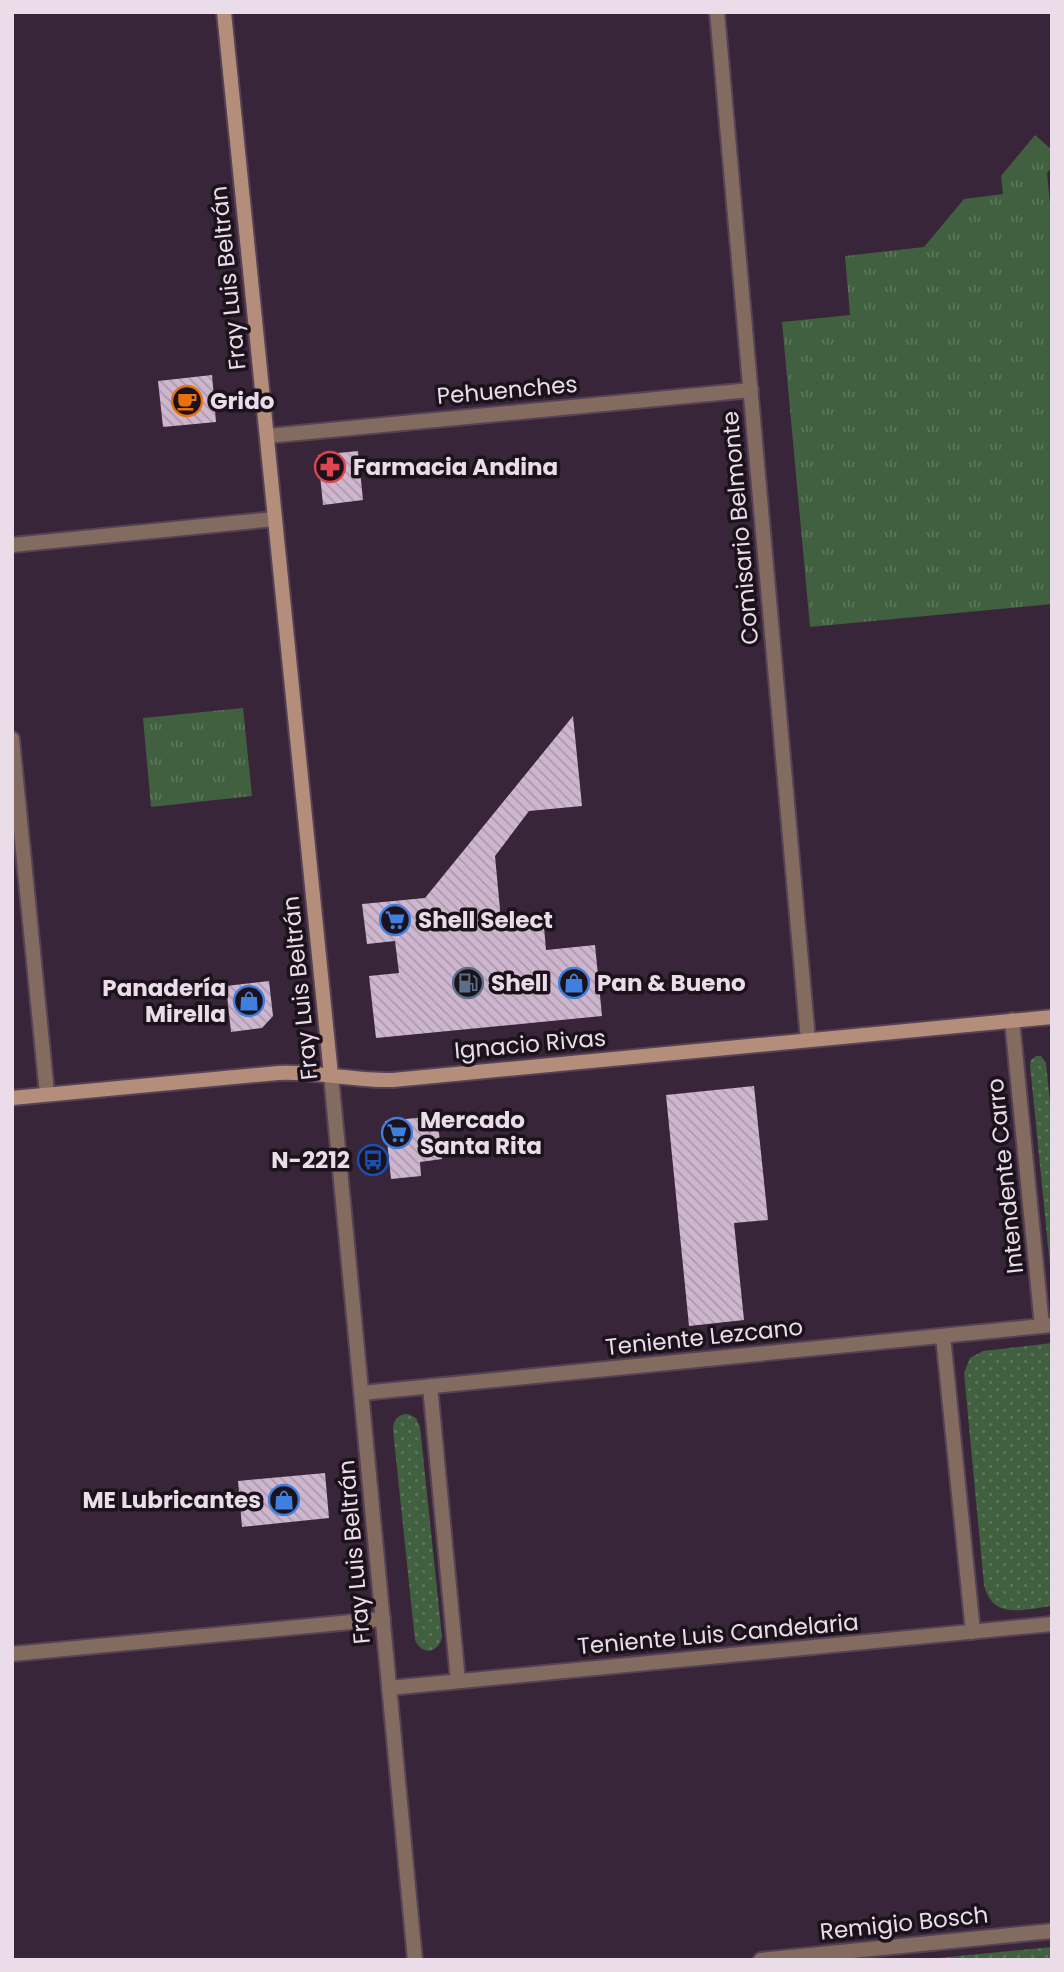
<svg xmlns="http://www.w3.org/2000/svg" width="1064" height="1972" font-family="Poppins,sans-serif">
  <defs>
    <pattern id="grass-tufts" width="24" height="20" patternUnits="userSpaceOnUse" patternTransform="scale(1.75)"><rect width="24" height="20" fill="#41603f"/><path d="M3 7l-1-3M5 7V3M7 7l1-3M15 17l-1-3M17 17v-4M19 17l1-3" fill="none" stroke="#5d765b"/></pattern>
    <pattern id="park-dots" width="8" height="8" patternUnits="userSpaceOnUse" patternTransform="scale(1.75)"><rect width="8" height="8" fill="#41603f"/><path d="M2 2h.1M6 6h.1" fill="none" stroke="#5d765b" stroke-width="1.8" stroke-linecap="round"/></pattern>
    <pattern id="building-back-hatch" width="6" height="6" patternUnits="userSpaceOnUse" patternTransform="scale(1.75)"><rect width="6" height="6" fill="#ceb6cf"/><path d="M-1 5l2 2M0 0l6 6M5-1l2 2" fill="none" stroke="#ac99ad"/></pattern>
  </defs>
  <rect width="100%" height="100%" fill="#392539"/>
  <!-- grass -->
  <path fill="url(#grass-tufts)" d="M 1035,135 L 1052,150 L 1052,167 L 1047,173 L 1052,225 L 1052,604 L 810,627 L 782,322 L 850,315 L 845,256 L 924,247 L 964,199 L 1003,194 L 1001,176 Z
    M 243,708 L 252,796 L 151,807 L 143,718 Z"/>
  <!-- park -->
  <path fill="url(#park-dots)" d="M 1036,1056 L 1041,1056 L 1046,1063 L 1052,1123 L 1052,1286 L 1030,1065 L 1031,1060 Z
    M 1052,1343 L 1052,1606 C 1024,1609 993,1621 984,1585 L 964,1373 L 970,1358 L 983,1351 Z
    M 408,1414 L 416,1418 L 420,1427 L 442,1637 C 439,1653 422,1656 415,1640 L 393,1430 C 393,1420 398,1414 408,1414 Z
    M 1052,1947 L 1052,1960 L 917,1960 Z"/>
  <!-- building -->
  <path fill="url(#building-back-hatch)" d="M 212,375 L 216,422 L 163,427 L 158,381 Z
    M 358,451 L 363,500 L 323,505 L 318,455 Z
    M 573,716 L 582,806 L 529,811 L 495,856 L 502,931 L 544,927 L 546,950 L 595,945 L 602,1016 L 376,1038 L 369,976 L 399,973 L 395,941 L 367,944 L 362,904 L 425,898 Z
    M 269,981 L 273,1016 L 262,1028 L 231,1032 L 226,986 Z
    M 754,1086 L 768,1220 L 734,1223 L 744,1320 L 689,1326 L 666,1095 Z
    M 437,1116 L 442,1159 L 420,1162 L 421,1176 L 391,1179 L 385,1121 Z
    M 325,1473 L 329,1518 L 242,1527 L 238,1481 Z"/>
  <g fill="none" stroke-linecap="round" stroke-linejoin="round">
    <!-- minor casing -->
    <g stroke="#554255" stroke-width="18">
      <path id="minor" d="M 717,12 L 808,1040
        M 267,436 L 751,390
        M 12,545 L 275,519
        M 12,739 L 47,1094
        M 1012,1020 L 1042,1326
        M 943,1336 L 973,1632
        M 430,1386 L 458,1681
        M 362,1393 L 1052,1325
        M 12,1654 L 383,1619
        M 389,1688 L 1052,1624
        M 761,1960 L 1052,1931"/>
    </g>
    <!-- tertiary casing -->
    <g stroke="#554255" stroke-width="18">
      <path id="tertiary" d="M 331,1075 L 415,1960"/>
    </g>
    <!-- secondary casing -->
    <g stroke="#554255" stroke-width="18">
      <path id="secondary" d="M 224,12 L 331,1075
        M 12,1098 L 278,1073 C 317,1071 355,1081 393,1080 L 1052,1017"/>
    </g>
    <!-- minor -->
    <use href="#minor" stroke="#846b5f" stroke-width="14"/>
    <!-- tertiary -->
    <use href="#tertiary" stroke="#846b5f" stroke-width="14"/>
    <!-- secondary -->
    <use href="#secondary" stroke="#b58d7b" stroke-width="14"/>
  </g>
  <!-- icons -->
  <defs>
    <g id="cafe-ring" transform="scale(1.575)"><circle r="9.5" fill="#1b121b" stroke="#e8710a" stroke-width="1.5"/><path d="M-5.5-4.5H6V0H3Q3 3.5 0 3.5H-2.5Q-5.5 3.5-5.5 0ZM3-3.2v2h1.7v-2ZM-6 4.5H4V6H-6Z" fill="#e8710a"/></g>
    <g id="pharmacy-ring" transform="scale(1.575)"><circle r="9.5" fill="#1b121b" stroke="#e0444e" stroke-width="1.5"/><path d="M-2-6h4v4h4v4h-4v4h-4v-4h-4v-4h4Z" fill="#e0444e"/></g>
    <g id="supermarket-ring" transform="scale(1.575)"><circle r="9.5" fill="#1b121b" stroke="#3f7fe0" stroke-width="1.5"/><path d="M-6-5.5h2.5l.6 2H6L4.5 2H-2.5L-4.4-4H-6ZM-1.5 3.2a1.3 1.3 0 1 0 .1 0ZM3 3.2a1.3 1.3 0 1 0 .1 0Z" fill="#3f7fe0"/></g>
    <g id="fuel-ring" transform="scale(1.575)"><circle r="9.5" fill="#1b121b" stroke="#5c6f8a" stroke-width="1.5"/><path d="M-5.5-6h7V0h2V4h1.3V-2.5L3-4.5l.8-.8L6-3V5H2.5V1h-1V6h-7ZM-4.2-4.7v3.2H.2V-4.7Z" fill="#5c6f8a"/></g>
    <g id="shop-ring" transform="scale(1.575)"><circle r="9.5" fill="#1b121b" stroke="#3f7fe0" stroke-width="1.5"/><path d="M-5-2.5h2.3a2.7 3.5 0 0 1 5.4 0H5L5.5 6h-11ZM-1.5-2.5h3a1.5 2.3 0 0 0-3 0Z" fill="#3f7fe0"/></g>
    <g id="bus-ring" transform="scale(1.575)"><circle r="9.5" fill="#1b121b" stroke="#1a4fb4" stroke-width="1.5"/><path d="M-5-6H5V4H4V6H2V4H-2V6H-4V4H-5ZM-3.5-4V0h7V-4ZM-3.5 1.2v1.5H-2V1.2ZM2 1.2v1.5H3.5V1.2Z" fill="#1a4fb4"/></g>
  </defs>
  <g fill-rule="evenodd">
    <use href="#cafe-ring" x="187" y="401"/>
    <use href="#pharmacy-ring" x="330" y="467"/>
    <use href="#supermarket-ring" x="395" y="920"/>
    <use href="#fuel-ring" x="468" y="983"/>
    <use href="#shop-ring" x="574" y="983"/>
    <use href="#shop-ring" x="249" y="1001"/>
    <use href="#supermarket-ring" x="397" y="1133"/>
    <use href="#bus-ring" x="373" y="1160"/>
    <use href="#shop-ring" x="284" y="1500"/>
  </g>
  <g text-anchor="middle" dominant-baseline="central" stroke-width="7" stroke-linejoin="round" paint-order="stroke">
    <!-- street labels -->
    <g font-size="23" fill="#eadde9" stroke="#1b121b">
      <text transform="translate(228 278) rotate(-96)">Fray Luis Beltrán</text>
      <text transform="translate(507 390) rotate(-5)">Pehuenches</text>
      <text transform="translate(740 528) rotate(-95)">Comisario Belmonte</text>
      <text transform="translate(300 988) rotate(-96)">Fray Luis Beltrán</text>
      <text transform="translate(530 1044) rotate(-5)">Ignacio Rivas</text>
      <text transform="translate(1005 1176) rotate(-96)">Intendente Carro</text>
      <text transform="translate(704 1337) rotate(-6)">Teniente Lezcano</text>
      <text transform="translate(354 1552) rotate(-95)">Fray Luis Beltrán</text>
      <text transform="translate(718 1634) rotate(-5)">Teniente Luis Candelaria</text>
      <text transform="translate(904 1923) rotate(-6)">Remigio Bosch</text>
    </g>
    <!-- poi labels -->
    <g font-size="23" font-weight="bold" fill="#eadde9" stroke="#1b121b" text-anchor="start">
      <text x="210" y="401">Grido</text>
      <text x="353" y="467">Farmacia Andina</text>
      <text x="418" y="920">Shell Select</text>
      <text x="491" y="983">Shell</text>
      <text x="597" y="983">Pan &amp; Bueno</text>
      <text x="226" y="988" text-anchor="end">Panadería<tspan x="226" dy="26">Mirella</tspan></text>
      <text x="420" y="1120">Mercado<tspan x="420" dy="26">Santa Rita</tspan></text>
      <text x="350" y="1160" text-anchor="end">N-2212</text>
      <text x="261" y="1500" text-anchor="end">ME Lubricantes</text>
    </g>
  </g>
  <!-- border -->
  <rect width="1064" height="1972" fill="none" stroke="#eadde9" stroke-width="28"/>
</svg>
